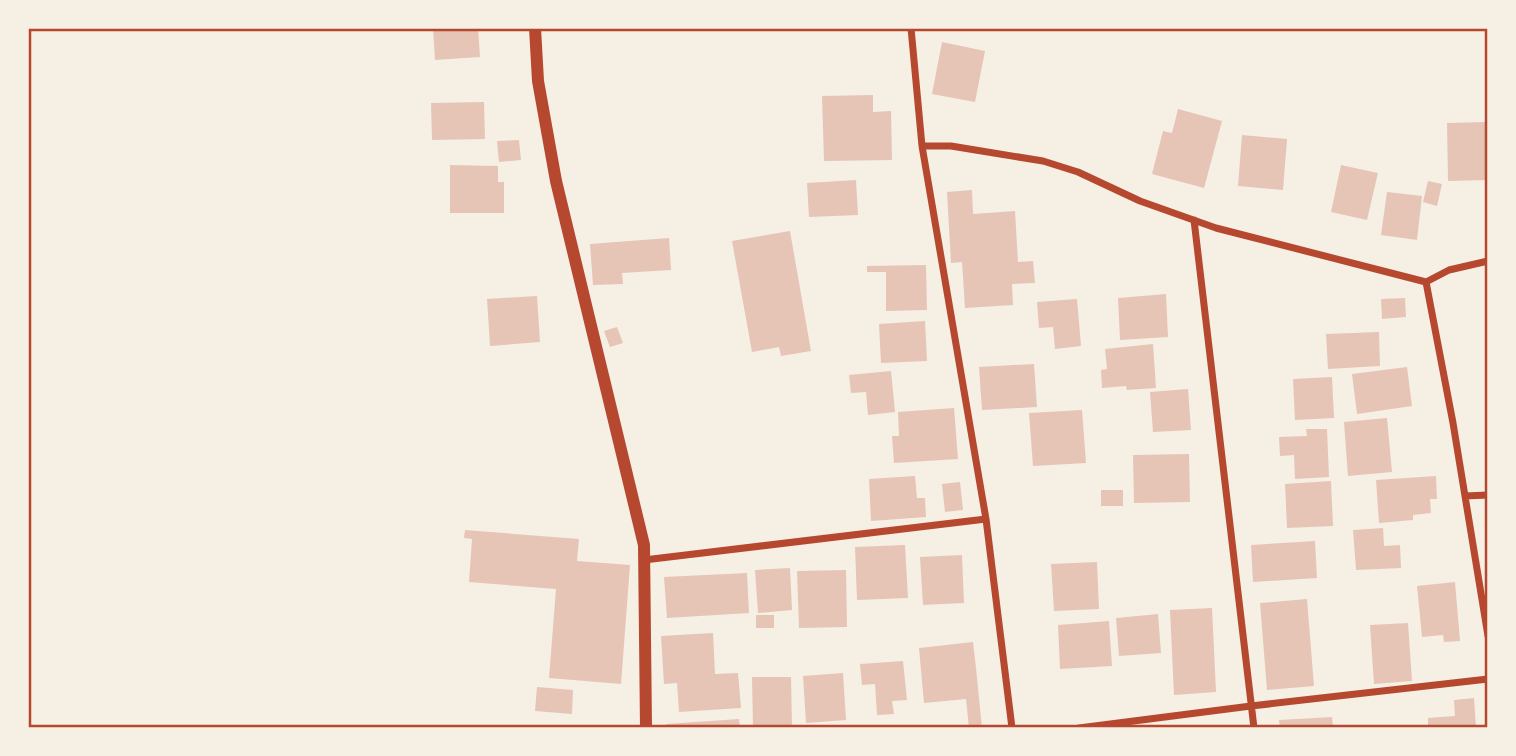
<svg xmlns="http://www.w3.org/2000/svg" width="1516" height="756" font-family="'IBM Plex Sans',sans-serif">
  <rect width="100%" height="100%" fill="#f6efe4"/>
  <!-- building -->
  <path fill="#e6c5b7" d="M 433,28 L 478,28 L 480,57 L 435,60 Z
    M 942,42 L 985,51 L 975,102 L 932,94 Z
    M 873,95 L 873,112 L 891,111 L 892,160 L 824,161 L 822,96 Z
    M 484,102 L 485,139 L 432,140 L 431,103 Z
    M 1178,109 L 1222,121 L 1204,188 L 1152,174 L 1163,131 L 1172,133 Z
    M 1488,122 L 1488,180 L 1448,181 L 1447,123 Z
    M 1242,135 L 1287,139 L 1283,190 L 1238,186 Z
    M 519,140 L 521,160 L 499,162 L 497,141 Z
    M 450,165 L 498,166 L 498,182 L 504,182 L 504,213 L 450,213 Z
    M 1341,165 L 1378,173 L 1367,220 L 1331,212 Z
    M 856,180 L 858,215 L 809,217 L 807,183 Z
    M 1428,181 L 1442,184 L 1437,206 L 1423,202 Z
    M 972,190 L 973,214 L 1015,211 L 1018,262 L 1033,261 L 1035,283 L 1012,284 L 1013,305 L 965,308 L 962,262 L 951,263 L 947,192 Z
    M 1387,192 L 1422,196 L 1417,240 L 1381,235 Z
    M 790,231 L 811,351 L 781,356 L 779,347 L 752,352 L 732,241 Z
    M 669,238 L 671,270 L 622,273 L 623,284 L 593,285 L 590,244 Z
    M 926,265 L 927,310 L 886,311 L 886,272 L 867,272 L 867,266 Z
    M 1166,294 L 1168,337 L 1120,340 L 1118,298 Z
    M 537,296 L 540,342 L 490,346 L 487,299 Z
    M 1405,298 L 1406,317 L 1382,319 L 1381,299 Z
    M 1077,299 L 1081,346 L 1055,349 L 1053,327 L 1039,328 L 1037,302 Z
    M 925,321 L 927,361 L 881,363 L 879,324 Z
    M 617,327 L 623,343 L 610,347 L 604,331 Z
    M 1379,332 L 1380,366 L 1328,369 L 1326,334 Z
    M 1153,344 L 1156,388 L 1127,390 L 1126,386 L 1102,388 L 1101,370 L 1107,369 L 1105,349 Z
    M 1034,364 L 1037,407 L 982,410 L 979,367 Z
    M 1407,367 L 1412,406 L 1357,414 L 1352,374 Z
    M 891,371 L 895,412 L 868,415 L 866,392 L 851,393 L 849,375 Z
    M 1332,377 L 1334,418 L 1295,420 L 1293,379 Z
    M 1188,389 L 1191,430 L 1153,432 L 1150,392 Z
    M 954,408 L 958,459 L 894,463 L 892,436 L 899,436 L 898,412 Z
    M 1082,410 L 1086,463 L 1033,466 L 1029,413 Z
    M 1387,418 L 1392,472 L 1348,476 L 1344,422 Z
    M 1306,429 L 1327,429 L 1329,477 L 1295,479 L 1294,455 L 1280,456 L 1279,437 L 1307,436 Z
    M 1189,454 L 1190,502 L 1134,503 L 1133,455 Z
    M 915,476 L 917,498 L 925,498 L 926,517 L 871,521 L 869,479 Z
    M 1436,476 L 1437,499 L 1430,499 L 1431,513 L 1413,515 L 1413,520 L 1379,523 L 1376,480 Z
    M 1331,481 L 1333,526 L 1287,528 L 1285,484 Z
    M 960,482 L 963,510 L 945,512 L 942,484 Z
    M 1101,490 L 1123,490 L 1123,506 L 1101,506 Z
    M 1383,528 L 1384,546 L 1400,545 L 1401,568 L 1356,570 L 1353,530 Z
    M 465,530 L 579,539 L 577,561 L 630,565 L 621,684 L 549,678 L 556,589 L 469,582 L 472,539 L 464,538 Z
    M 1315,541 L 1317,578 L 1253,582 L 1251,545 Z
    M 905,545 L 908,598 L 857,600 L 855,547 Z
    M 962,555 L 964,603 L 923,605 L 920,557 Z
    M 1097,562 L 1099,609 L 1054,611 L 1051,564 Z
    M 790,568 L 792,610 L 758,613 L 755,570 Z
    M 846,570 L 847,627 L 799,628 L 797,571 Z
    M 747,573 L 749,613 L 667,618 L 664,577 Z
    M 1455,582 L 1460,641 L 1444,642 L 1443,635 L 1422,637 L 1417,586 Z
    M 1307,599 L 1314,686 L 1267,690 L 1260,603 Z
    M 1212,608 L 1216,692 L 1174,695 L 1170,610 Z
    M 1158,614 L 1161,653 L 1119,656 L 1116,618 Z
    M 756,615 L 774,615 L 774,628 L 756,628 Z
    M 1109,621 L 1112,666 L 1060,669 L 1058,625 Z
    M 1408,623 L 1412,681 L 1374,684 L 1370,625 Z
    M 713,633 L 715,674 L 738,673 L 741,708 L 679,712 L 677,683 L 664,684 L 661,636 Z
    M 973,642 L 976,668 L 982,728 L 969,728 L 966,699 L 924,703 L 919,648 Z
    M 903,661 L 907,700 L 892,701 L 894,714 L 877,715 L 875,684 L 862,685 L 860,664 Z
    M 843,673 L 846,720 L 806,723 L 803,676 Z
    M 752,677 L 791,677 L 792,727 L 753,728 Z
    M 537,687 L 573,690 L 572,714 L 535,711 Z
    M 1474,698 L 1476,728 L 1428,728 L 1428,718 L 1455,716 L 1454,700 Z
    M 1332,717 L 1333,728 L 1280,728 L 1279,720 Z
    M 739,719 L 740,728 L 666,728 L 666,724 Z"/>
  <g fill="none" stroke-linecap="round" stroke-linejoin="round">
    <!-- minor -->
    <path stroke="#b5482f" stroke-width="7" d="M 911,28 L 922,146 L 986,519 L 1012,728
      M 922,146 L 951,146 L 1043,161 L 1078,172 L 1140,201 L 1216,228 L 1426,282
      M 1194,220 L 1254,728
      M 1488,261 L 1449,270 L 1426,282 L 1453,423 L 1488,636
      M 1465,496 L 1488,495
      M 644,560 L 986,519
      M 1079,728 L 1251,706 L 1488,679"/>
    <!-- tertiary -->
    <path stroke="#b5482f" stroke-width="12" d="M 535,28 L 538,81 L 556,181 L 644,545 L 646,728"/>
  </g>
  <!-- border -->
  <rect width="1516" height="756" fill="none" stroke="#f6efe4" stroke-width="60"/>
  <rect x="30" y="30" width="1456" height="696" fill="none" stroke="#b5482f" stroke-width="2.5"/>
</svg>
